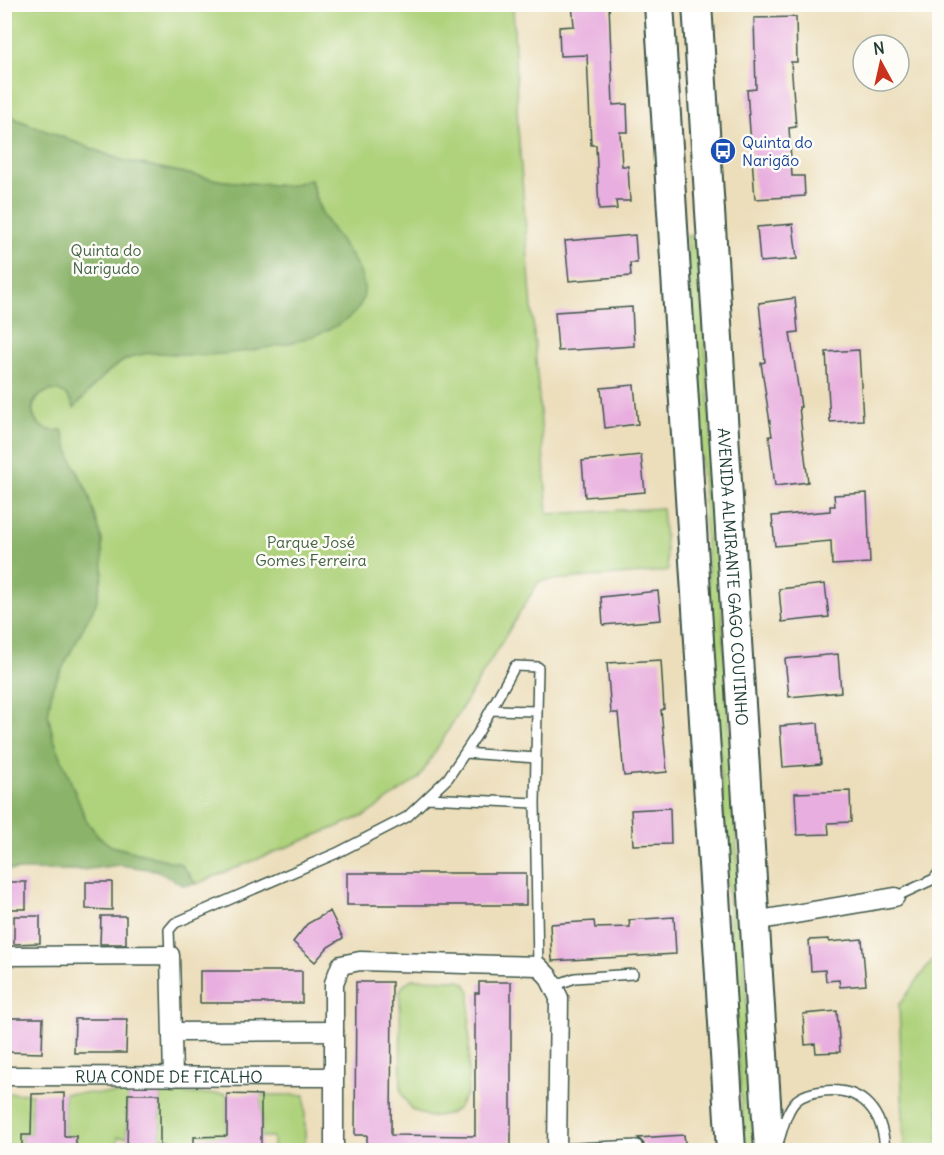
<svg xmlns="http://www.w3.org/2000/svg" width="944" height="1155" font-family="Delius,sans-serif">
  <rect width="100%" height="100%" fill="#fdfcf7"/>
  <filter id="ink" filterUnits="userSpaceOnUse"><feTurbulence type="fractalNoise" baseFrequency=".0167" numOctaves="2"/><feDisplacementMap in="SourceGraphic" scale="12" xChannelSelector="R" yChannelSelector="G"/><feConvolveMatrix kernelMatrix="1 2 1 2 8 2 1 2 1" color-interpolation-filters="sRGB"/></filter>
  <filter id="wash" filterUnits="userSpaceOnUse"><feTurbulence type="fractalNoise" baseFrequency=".008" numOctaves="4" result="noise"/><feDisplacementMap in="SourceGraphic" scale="24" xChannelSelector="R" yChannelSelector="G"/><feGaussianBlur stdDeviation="1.35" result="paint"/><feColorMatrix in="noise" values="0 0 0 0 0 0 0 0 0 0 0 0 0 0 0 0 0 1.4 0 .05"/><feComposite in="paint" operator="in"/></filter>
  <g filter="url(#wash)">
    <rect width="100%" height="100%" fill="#ecdebb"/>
    <!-- green -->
    <path fill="#afd27b" stroke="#678858" stroke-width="1.5" d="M 4,5 L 513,5 L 518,129 L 548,514 L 662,508 L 668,571 L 539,581 L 419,778 L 366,815 L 196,884 L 181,864 L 111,846 L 98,836 L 86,820 L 53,737 L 48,715 L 52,688 L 96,603 L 89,495 L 72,460 L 62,430 C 52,432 43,431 37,422 C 20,398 62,373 74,407 C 96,384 118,355 152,351 C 160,350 171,353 180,354 L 360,272 L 322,214 L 311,180 L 287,186 L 223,181 L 121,160 L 18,120 L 5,112 Z
      M 693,235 L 700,260 L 756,1150 L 744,1150 L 687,236 Z
      M 939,951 L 939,1150 L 904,1150 L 899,1005 Z
      M 412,979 L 460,980 L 465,983 L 470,992 L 468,1092 L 457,1109 L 449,1114 L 429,1117 L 411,1109 L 401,1092 L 400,991 L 405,983 Z
      M 5,1093 L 32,1094 L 31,1135 L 22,1135 L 22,1150 L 5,1150 Z
      M 64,1093 L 128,1094 L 127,1137 L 118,1137 L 117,1150 L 76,1150 L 76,1136 L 64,1136 Z
      M 160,1094 L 227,1094 L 227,1136 L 217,1137 L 217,1150 L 172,1150 L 172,1138 L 160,1138 Z
      M 261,1095 L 305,1095 L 305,1150 L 273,1150 L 273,1137 L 261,1137 Z"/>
    <!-- forest -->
    <path fill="#8bb46b" stroke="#557850" stroke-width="1.5" d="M 5,112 L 18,120 L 121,160 L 223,181 L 287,186 L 311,179 C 313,191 317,204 322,214 C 334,237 367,267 364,294 C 357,340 241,354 205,355 C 179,357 158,348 132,357 C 108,366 92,389 74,408 C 62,373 20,398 36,421 C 43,431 52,432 62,430 L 72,460 L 89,495 L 102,540 L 103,573 L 96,603 L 52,688 L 48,715 L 53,737 L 86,820 L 98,836 L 111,846 L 181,864 L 196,884 L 183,885 L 156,870 L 119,865 L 82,870 L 5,870 Z"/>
    <g id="blocks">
      <!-- building -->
      <path fill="#e8aedf" d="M 572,4 L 609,4 L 613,105 L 627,104 L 628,132 L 620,132 L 622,166 L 628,166 L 630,201 L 616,201 L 617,209 L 599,210 L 596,145 L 591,145 L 587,55 L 560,56 L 559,27 L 574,26 Z
        M 796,17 L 797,62 L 791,62 L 796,127 L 789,128 L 792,176 L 804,176 L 805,196 L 755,199 L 747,90 L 756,89 L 754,18 Z
        M 793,224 L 797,259 L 760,262 L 757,227 Z
        M 635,235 L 637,263 L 630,263 L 631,276 L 569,281 L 565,241 Z
        M 795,298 L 798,332 L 790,333 L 801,407 L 799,407 L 808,482 L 775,486 L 769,436 L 772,436 L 761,363 L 765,362 L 759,303 Z
        M 632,307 L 634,346 L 558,351 L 555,312 Z
        M 859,350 L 863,420 L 830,422 L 826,352 Z
        M 634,385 L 638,424 L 605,428 L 601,388 Z
        M 641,455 L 645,492 L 585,497 L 582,461 Z
        M 867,493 L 870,563 L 832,565 L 831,541 L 775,546 L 772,516 L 830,511 L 830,506 L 835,506 L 834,495 Z
        M 825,584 L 829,617 L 782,622 L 779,589 Z
        M 658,591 L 661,620 L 603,625 L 601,597 Z
        M 838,654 L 841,692 L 789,697 L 785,659 Z
        M 661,660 L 664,709 L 661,710 L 667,772 L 624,776 L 618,713 L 611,713 L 607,663 Z
        M 818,723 L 821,764 L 783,767 L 780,726 Z
        M 850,791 L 851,822 L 828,823 L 829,834 L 797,835 L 795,793 Z
        M 670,808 L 671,844 L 633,845 L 631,810 Z
        M 347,873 L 526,873 L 526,905 L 347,905 Z
        M 4,882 L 26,882 L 26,909 L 4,909 Z
        M 86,882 L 112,882 L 112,910 L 86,909 Z
        M 330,911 L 343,938 L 328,947 L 315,962 L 293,942 L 307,924 Z
        M 14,916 L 40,916 L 40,943 L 14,944 Z
        M 101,916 L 126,916 L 126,944 L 100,944 Z
        M 674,917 L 676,954 L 552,961 L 550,924 L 594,921 L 595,928 L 630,927 L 629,920 Z
        M 829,939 L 829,942 L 862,939 L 866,985 L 840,987 L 839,980 L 826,981 L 825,970 L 811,971 L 809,940 Z
        M 200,971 L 302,971 L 302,1003 L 200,1003 Z
        M 356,982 L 392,982 L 391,1135 L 475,1136 L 475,993 L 479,993 L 479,982 L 511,982 L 511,1150 L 367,1150 L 367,1135 L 355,1135 Z
        M 837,1011 L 840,1052 L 816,1053 L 815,1044 L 805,1045 L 803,1014 Z
        M 4,1018 L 43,1018 L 42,1053 L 4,1052 Z
        M 75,1019 L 127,1019 L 126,1053 L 74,1053 Z
        M 64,1093 L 64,1136 L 76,1136 L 76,1150 L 22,1150 L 22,1135 L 31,1135 L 32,1094 Z
        M 128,1094 L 160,1094 L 160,1150 L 127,1150 Z
        M 227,1094 L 261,1095 L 261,1150 L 194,1150 L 194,1137 L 227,1136 Z
        M 684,1135 L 686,1150 L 641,1150 L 644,1144 L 638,1138 Z"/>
    </g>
  </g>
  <g filter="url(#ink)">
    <use href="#blocks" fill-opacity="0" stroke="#3e5548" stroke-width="1.5"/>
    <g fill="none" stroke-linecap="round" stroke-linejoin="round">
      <!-- service casing -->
      <g stroke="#3e5548" stroke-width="12">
        <path id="service" d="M 491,710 L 537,711
          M 465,753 L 536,758
          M 428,798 L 535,803
          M 895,897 L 934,879 L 940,871
          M 170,955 L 169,930 L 175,923 L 337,853 L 407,817 L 448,778 L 478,733 L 515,666 L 538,667 L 535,803 L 538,966
          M 553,986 L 575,978 L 633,974
          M 778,1143 C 783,1129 786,1110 797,1100 C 804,1094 815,1092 823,1091 C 864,1087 883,1113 885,1150
          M 557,1149 L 637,1145"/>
      </g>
      <!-- minor casing -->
      <g stroke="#3e5548" stroke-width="21">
        <g id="minor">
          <path d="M 755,921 L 895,897"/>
          <path d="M 4,956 L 170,955 L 173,1077"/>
          <path d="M 174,1032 L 334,1031"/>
          <path id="s1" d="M 4,1076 L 334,1077"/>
          <path d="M 334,1150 L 334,983 L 341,965 L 360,961 L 538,966 L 548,976 L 559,998 L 557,1150"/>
        </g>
      </g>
      <!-- primary casing -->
      <g stroke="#3e5548" stroke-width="32">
        <g id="primary">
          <path d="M 659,4 L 731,1150"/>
          <path id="s2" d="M 697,4 L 769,1150"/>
        </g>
      </g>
      <!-- service -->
      <use href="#service" stroke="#fff" stroke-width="9"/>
      <!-- minor -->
      <use href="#minor" stroke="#fff" stroke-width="18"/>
      <!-- primary -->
      <use href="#primary" stroke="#fff" stroke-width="28"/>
    </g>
  </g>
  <!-- icons -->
  <defs>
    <g id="bus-disc" transform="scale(1.35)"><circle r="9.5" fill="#1a4fb4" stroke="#fdfcf7"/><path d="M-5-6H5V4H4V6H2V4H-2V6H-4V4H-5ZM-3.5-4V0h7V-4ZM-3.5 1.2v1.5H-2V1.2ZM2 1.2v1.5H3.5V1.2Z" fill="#fff"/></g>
  </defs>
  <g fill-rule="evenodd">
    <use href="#bus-disc" x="723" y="151"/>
  </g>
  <g text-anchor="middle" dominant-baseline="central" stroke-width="5" stroke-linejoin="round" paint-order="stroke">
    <!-- transit labels -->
    <g font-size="16" fill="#164399" stroke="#fdfcf7" text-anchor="start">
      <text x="742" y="142">Quinta do<tspan x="742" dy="18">Narigão</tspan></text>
    </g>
    <!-- park labels -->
    <g font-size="16" fill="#436246" stroke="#fdfcf7">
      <text x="106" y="250">Quinta do<tspan x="106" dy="18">Narigudo</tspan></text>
      <text x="311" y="542">Parque José<tspan x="311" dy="18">Gomes Ferreira</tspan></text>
    </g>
    <!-- street labels -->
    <g font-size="16" fill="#1f3d34" stroke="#fdfcf7">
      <text stroke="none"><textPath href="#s2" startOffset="574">AVENIDA ALMIRANTE GAGO COUTINHO</textPath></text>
      <text stroke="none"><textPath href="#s1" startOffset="165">RUA CONDE DE FICALHO</textPath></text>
    </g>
  </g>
  <!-- margin -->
  <rect width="944" height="1155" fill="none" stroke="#fdfcf7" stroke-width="24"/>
  <!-- north arrow -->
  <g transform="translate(881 63) rotate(352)"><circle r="28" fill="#fdfcf7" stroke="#a4b0a9" stroke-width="1.5"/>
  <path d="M0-4.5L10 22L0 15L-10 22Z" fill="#c8321e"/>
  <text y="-9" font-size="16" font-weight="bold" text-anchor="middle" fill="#1f3d34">N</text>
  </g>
</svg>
